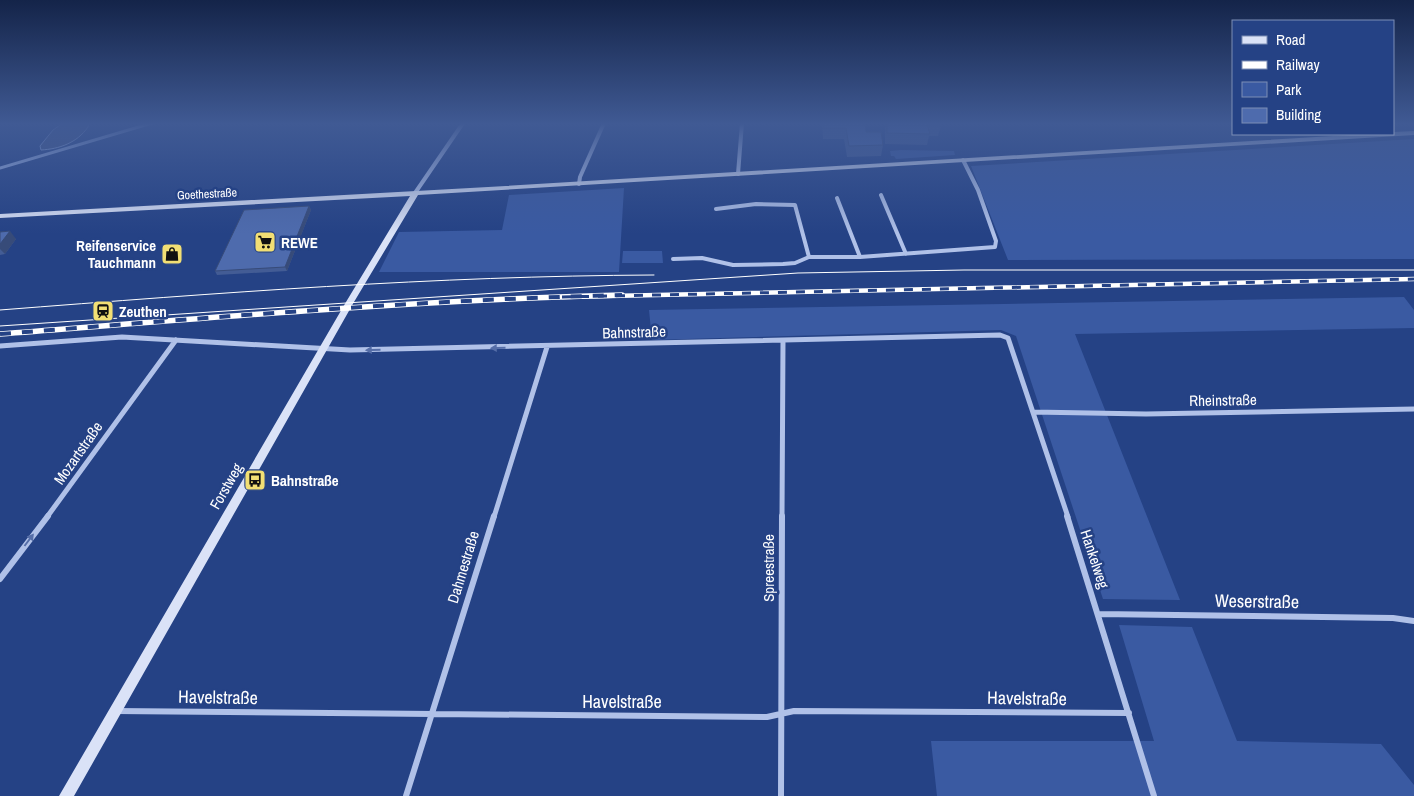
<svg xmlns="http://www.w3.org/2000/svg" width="1414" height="796" font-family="'Archivo Narrow',sans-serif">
  <rect width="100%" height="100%" fill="#254285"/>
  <!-- green -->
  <path fill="#3a5aa2" d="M 1414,139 L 1414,259 L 1008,260 L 971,166 Z
    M 901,150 L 954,151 L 955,155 L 896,159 L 894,156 L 891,156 L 890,151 Z
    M 624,188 L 619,272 L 379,272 L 399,232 L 502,230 L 509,195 Z
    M 623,251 L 662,251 L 663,263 L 622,263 Z
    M 1404,297 L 1414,310 L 1414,328 L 1075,334 L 1180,600 L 1103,599 L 1016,336 L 1001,330 L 652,340 L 649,310 Z
    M 1119,625 L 1192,627 L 1237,741 L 1381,744 L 1414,785 L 1414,796 L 937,796 L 931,741 L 1154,741 Z"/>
  <!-- water -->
  <path fill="#415587" stroke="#a4bae9" d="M 63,123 L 89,123 L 88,127 C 77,143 59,149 41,150 L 40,146 L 53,130 Z"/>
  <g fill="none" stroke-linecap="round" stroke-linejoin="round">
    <!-- stream -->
    <path stroke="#a4bae9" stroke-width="3" d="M 0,168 L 152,123"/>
    <!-- minor-far2 -->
    <path stroke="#b0c1e8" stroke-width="4" d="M 738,174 L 742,123
      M 579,184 L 580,177 L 604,123
      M 415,193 L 463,123
      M 881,195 L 906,254
      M 837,198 L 860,257
      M 716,209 L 756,204 L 795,205 L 809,257
      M 673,259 L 702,258 L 733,265 L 783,264 L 795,263 L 809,257 L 860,257 L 995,247 L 996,241 L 978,190 L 963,160"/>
    <!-- minor-far1 -->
    <path stroke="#b0c1e8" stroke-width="5" d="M 0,346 L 122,337 L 350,350 L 1000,335 L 1008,338 L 1068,517
      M 1033,412 L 1146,414 L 1414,409
      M 47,517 L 176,340
      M 494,517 L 547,347
      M 782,517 L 783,341"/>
    <!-- minor -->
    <path stroke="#b0c1e8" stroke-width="6" d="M 1067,516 L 1154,796
      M 0,579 L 48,516
      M 1099,614 L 1393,618 L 1414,621
      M 115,711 L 767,717 L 794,711 L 1129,713
      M 406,796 L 494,516
      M 781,796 L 782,516"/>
    <!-- secondary -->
    <path fill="#dae2f7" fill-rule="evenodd" d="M 1414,131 L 1414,135 L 418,195 L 354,302 L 74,796 L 59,796 L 346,302 L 410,196 L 0,218 L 0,214 L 488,187 L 1366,134 L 1393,134 L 1393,132 Z"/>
    <!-- tram -->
    <path stroke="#fff" stroke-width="1" d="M 0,310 C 218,293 435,276 654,275
      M 0,326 L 798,273 L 964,270 L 1414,270"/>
    <!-- rail-far1 casing -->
    <g stroke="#fff" stroke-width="4.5">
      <path id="rail-far1" d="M 562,297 L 1414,279"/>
    </g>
    <!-- rail casing -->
    <g stroke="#fff" stroke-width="5.5">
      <path id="rail" d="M 0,334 C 207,318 415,300 622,295"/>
    </g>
    <!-- rail-far1 -->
    <use href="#rail-far1" stroke="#254285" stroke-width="3" stroke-dasharray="9" stroke-linecap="butt"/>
    <!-- rail -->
    <use href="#rail" stroke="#254285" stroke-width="4" stroke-dasharray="11" stroke-linecap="butt"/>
  </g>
  <!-- wall -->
  <path fill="#435c95" d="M 822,123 L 865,123 L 866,132 L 883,145 L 881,156 L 847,157 L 844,139 L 823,139 Z
    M 885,123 L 940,123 L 941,125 L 938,136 L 929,136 L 927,145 L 885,144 Z
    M 309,206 L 311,210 L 287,271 L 217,275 L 215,271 Z
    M 0,232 L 16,239 L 5,254 L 0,255 Z"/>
  <!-- shaded-wall -->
  <path fill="#374b79" d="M 309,206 L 311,210 L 287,271 L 285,267 Z
    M 10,231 L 16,239 L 5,254 L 0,249 L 0,244 Z"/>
  <!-- building -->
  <path fill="#4e6bad" stroke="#374b79" d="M 824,123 L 865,123 L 866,132 L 881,132 L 883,145 L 849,146 L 846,128 L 824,128 Z
    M 887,123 L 940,123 L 941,125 L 927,125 L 930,134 L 887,133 Z
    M 309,206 L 285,267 L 215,271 L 244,210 Z
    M 10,231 L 0,244 L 0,232 Z"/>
  <!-- one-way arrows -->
  <defs><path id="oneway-solid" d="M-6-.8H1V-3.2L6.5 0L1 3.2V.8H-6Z" transform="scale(1.25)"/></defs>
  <g fill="#566ea8">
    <use href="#oneway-solid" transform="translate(498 348) rotate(179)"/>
    <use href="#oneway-solid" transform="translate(373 350) rotate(179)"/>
    <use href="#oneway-solid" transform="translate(29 540) rotate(-53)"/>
  </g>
  <!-- sky -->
  <linearGradient id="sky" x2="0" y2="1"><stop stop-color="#142449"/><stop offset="0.53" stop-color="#405a94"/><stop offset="1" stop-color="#405a94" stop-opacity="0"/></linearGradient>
  <rect width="1414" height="234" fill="url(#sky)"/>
  <!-- icons -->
  <defs>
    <g id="supermarket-square" transform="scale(1.125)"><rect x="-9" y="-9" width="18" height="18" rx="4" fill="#f2df74" stroke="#254285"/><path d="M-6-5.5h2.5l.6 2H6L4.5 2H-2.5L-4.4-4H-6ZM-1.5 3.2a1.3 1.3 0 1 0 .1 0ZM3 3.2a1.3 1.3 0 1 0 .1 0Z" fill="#111"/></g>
    <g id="shop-square" transform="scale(1.125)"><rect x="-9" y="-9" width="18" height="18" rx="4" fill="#f2df74" stroke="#254285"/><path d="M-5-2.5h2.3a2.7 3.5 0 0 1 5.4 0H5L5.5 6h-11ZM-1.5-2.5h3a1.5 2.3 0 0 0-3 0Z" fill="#111"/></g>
    <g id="station-square" transform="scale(1.125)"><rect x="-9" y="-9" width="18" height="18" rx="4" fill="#f2df74" stroke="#254285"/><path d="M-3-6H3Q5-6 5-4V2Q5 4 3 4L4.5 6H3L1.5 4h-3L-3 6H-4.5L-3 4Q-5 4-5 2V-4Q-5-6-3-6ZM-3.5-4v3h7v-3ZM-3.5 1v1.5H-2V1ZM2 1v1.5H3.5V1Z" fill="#111"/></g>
    <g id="bus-square" transform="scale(1.125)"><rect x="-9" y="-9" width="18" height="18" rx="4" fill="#f2df74" stroke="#254285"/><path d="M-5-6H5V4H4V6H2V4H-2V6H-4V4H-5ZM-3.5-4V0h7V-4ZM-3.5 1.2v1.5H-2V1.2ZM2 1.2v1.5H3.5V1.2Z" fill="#111"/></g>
  </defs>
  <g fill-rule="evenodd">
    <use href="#supermarket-square" x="265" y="242"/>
    <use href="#shop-square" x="172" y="254"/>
    <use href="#station-square" x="103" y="311"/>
    <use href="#bus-square" x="255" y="480"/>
  </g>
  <g text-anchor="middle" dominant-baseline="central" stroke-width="5" stroke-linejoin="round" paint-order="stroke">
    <!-- far-street labels -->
    <g font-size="12" fill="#fff" stroke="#254285">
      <text transform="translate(207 194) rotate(-3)">Goethestraße</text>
    </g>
    <!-- poi labels -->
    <g font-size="15" font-weight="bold" fill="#fff" stroke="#254285" text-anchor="start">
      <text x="281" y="242">REWE</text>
      <text x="156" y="245" text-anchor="end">Reifenservice<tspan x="156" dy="17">Tauchmann</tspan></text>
      <text x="119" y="311">Zeuthen</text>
      <text x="271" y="480">Bahnstraße</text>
    </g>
    <!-- street labels -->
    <g font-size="15" fill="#fff" stroke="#254285">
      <text transform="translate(634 332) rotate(-2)">Bahnstraße</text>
      <text transform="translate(1223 400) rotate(-1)">Rheinstraße</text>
      <text transform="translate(78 453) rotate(-55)">Mozartstraße</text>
      <text transform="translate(226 486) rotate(-60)">Forstweg</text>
      <text transform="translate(1095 559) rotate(72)">Hankelweg</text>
      <text transform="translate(463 567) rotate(-73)">Dahmestraße</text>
      <text transform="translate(768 568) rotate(-90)">Spreestraße</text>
    </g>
    <!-- near-street labels -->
    <g font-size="18" fill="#fff" stroke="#254285">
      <text transform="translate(1257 601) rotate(1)">Weserstraße</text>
      <text transform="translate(218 697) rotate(1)">Havelstraße</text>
      <text transform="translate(1027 698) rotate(1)">Havelstraße</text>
      <text x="622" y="701">Havelstraße</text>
    </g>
  </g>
  <!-- legend -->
  <rect x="1232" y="20" width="162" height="115" fill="#254285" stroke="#7c8eb6"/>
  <rect x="1242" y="36" width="25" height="8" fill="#dae2f7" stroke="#7c8eb6"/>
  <text x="1276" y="45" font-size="15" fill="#ffffff">Road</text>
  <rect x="1242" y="61" width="25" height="8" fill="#ffffff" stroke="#7c8eb6"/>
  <text x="1276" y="70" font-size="15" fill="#ffffff">Railway</text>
  <rect x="1242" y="82" width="25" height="15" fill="#3a5aa2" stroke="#7c8eb6"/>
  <text x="1276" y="95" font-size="15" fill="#ffffff">Park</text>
  <rect x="1242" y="108" width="25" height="15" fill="#4e6bad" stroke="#7c8eb6"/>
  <text x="1276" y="120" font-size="15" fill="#ffffff">Building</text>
</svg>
